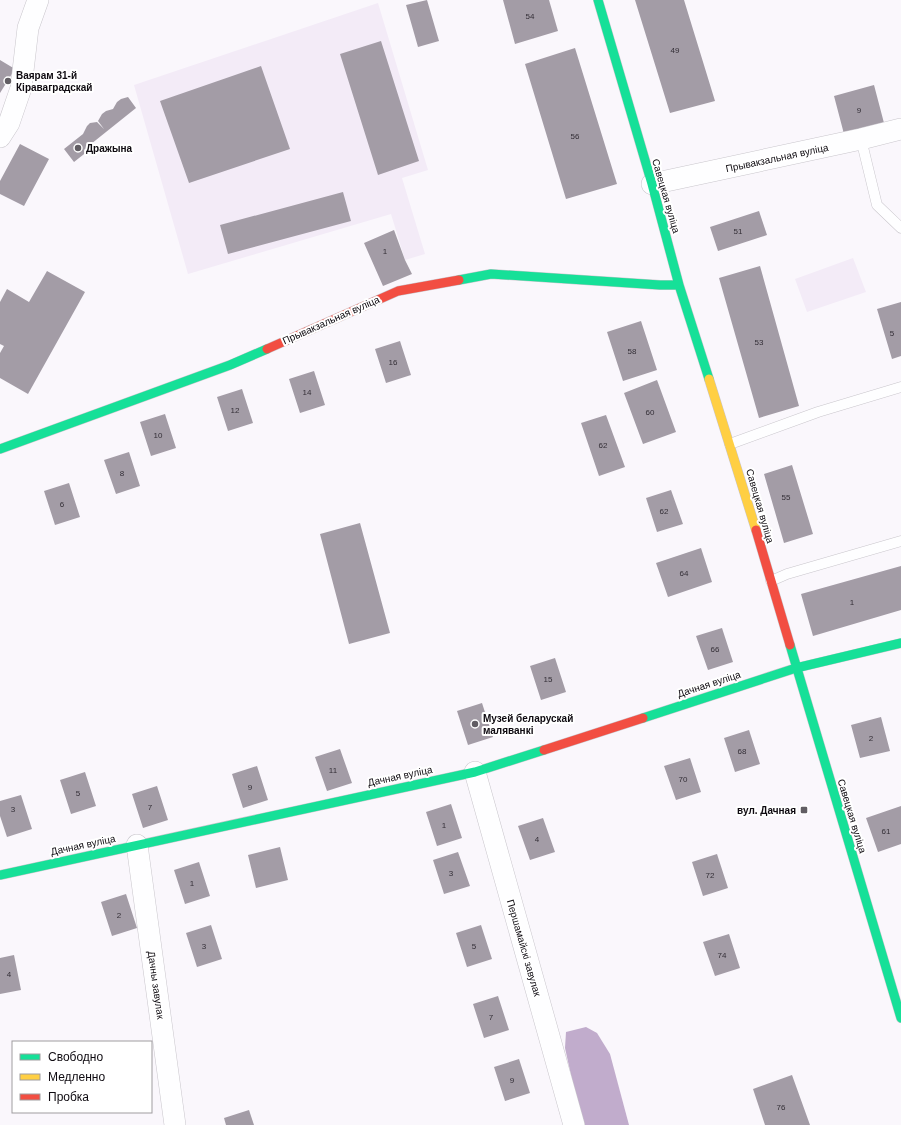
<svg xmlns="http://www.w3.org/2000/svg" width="901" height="1125" font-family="Helvetica,sans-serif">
  <rect width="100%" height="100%" fill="#faf7fc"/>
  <!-- built -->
  <path fill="#f3ebf7" d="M 378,3 L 428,170 L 402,178 L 425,254 L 405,260 L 391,214 L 188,274 L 134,85 Z
    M 853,258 L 866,292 L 807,312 L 795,279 Z"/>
  <!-- water -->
  <path fill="#c1accc" d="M 586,1027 L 597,1033 L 610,1054 L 629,1125 L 582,1125 L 565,1048 L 566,1032 Z"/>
  <!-- building -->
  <path fill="#a39ca6" d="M 427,0 L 439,41 L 418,47 L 406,5 Z
    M 503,0 L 549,0 L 558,31 L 515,44 Z
    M 635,0 L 684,0 L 715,101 L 670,113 Z
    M 381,41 L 419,161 L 378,175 L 340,54 Z
    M 575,48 L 617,184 L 566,199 L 525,64 Z
    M 0,60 L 15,69 L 0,93 Z
    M 261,66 L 290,149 L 189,183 L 160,101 Z
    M 874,85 L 884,123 L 844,134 L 834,96 Z
    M 128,97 L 136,108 L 91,144 L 93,147 L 74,162 L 64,149 L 83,134 L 87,126 L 90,123 L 97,122 L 104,129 L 98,121 L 102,114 L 106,111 L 113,109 L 117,102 L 121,99 Z
    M 20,144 L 49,159 L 24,206 L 0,194 L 0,181 Z
    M 343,192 L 351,221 L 228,254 L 220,225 Z
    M 759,211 L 767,235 L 718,251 L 710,227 Z
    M 394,230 L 405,260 L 412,274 L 383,286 L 364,243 Z
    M 760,266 L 799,406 L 759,418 L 719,278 Z
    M 47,271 L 85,292 L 28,394 L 0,378 L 0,353 L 4,346 L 0,344 L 0,302 L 7,289 L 29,302 Z
    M 901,302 L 901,356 L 892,359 L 877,309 Z
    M 641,321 L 657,370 L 623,381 L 607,332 Z
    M 400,341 L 411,375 L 386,383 L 375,349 Z
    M 314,371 L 325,405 L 300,413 L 289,379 Z
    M 657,380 L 676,432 L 643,444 L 624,393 Z
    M 242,389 L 253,423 L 228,431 L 217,397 Z
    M 165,414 L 176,448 L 151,456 L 140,422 Z
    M 606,415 L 625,467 L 599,476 L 581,423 Z
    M 129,452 L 140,486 L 116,494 L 104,460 Z
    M 792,465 L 813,534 L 784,543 L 764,474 Z
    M 69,483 L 80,517 L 55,525 L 44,491 Z
    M 671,490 L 683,524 L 657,532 L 646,498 Z
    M 360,523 L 390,633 L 349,644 L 320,534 Z
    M 701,548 L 712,582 L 668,597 L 656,563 Z
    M 901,566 L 901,610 L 813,636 L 801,594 Z
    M 722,628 L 733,662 L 708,670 L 696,636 Z
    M 555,658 L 566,692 L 541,700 L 530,666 Z
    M 482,703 L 493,737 L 468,745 L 457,711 Z
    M 881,717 L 890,751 L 860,758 L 851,725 Z
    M 749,730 L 760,764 L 735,772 L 724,738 Z
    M 340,749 L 352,783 L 327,791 L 315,757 Z
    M 690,758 L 701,792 L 676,800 L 664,766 Z
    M 257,766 L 268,800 L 243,808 L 232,774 Z
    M 85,772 L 96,806 L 71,814 L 60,780 Z
    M 157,786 L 168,820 L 143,828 L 132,794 Z
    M 21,795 L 32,829 L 7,837 L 0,816 L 0,801 Z
    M 451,804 L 462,838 L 437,846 L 426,812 Z
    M 901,806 L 901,844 L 878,852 L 866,818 Z
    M 543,818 L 555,852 L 530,860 L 518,826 Z
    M 280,847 L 288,880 L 256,888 L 248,855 Z
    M 458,852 L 470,886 L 444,894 L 433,860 Z
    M 717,854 L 728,888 L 703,896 L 692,862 Z
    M 199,862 L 210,896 L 185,904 L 174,870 Z
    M 126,894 L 137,928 L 112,936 L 101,902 Z
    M 211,925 L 222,959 L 197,967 L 186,933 Z
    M 481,925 L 492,959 L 467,967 L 456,933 Z
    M 729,934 L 740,968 L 715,976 L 703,942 Z
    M 14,955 L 21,990 L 0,994 L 0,958 Z
    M 498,996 L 509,1030 L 484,1038 L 473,1004 Z
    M 519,1059 L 530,1093 L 505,1101 L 494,1067 Z
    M 792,1075 L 810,1125 L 765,1125 L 753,1089 Z
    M 249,1110 L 254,1125 L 226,1125 L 224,1118 Z"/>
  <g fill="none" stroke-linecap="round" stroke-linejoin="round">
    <!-- lane casing -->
    <g stroke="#c9c6cc" stroke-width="11">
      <path id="lane" d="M 861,139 L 877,205 L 901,228
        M 730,444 L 818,412 L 901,387
        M 771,581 L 787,574 L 901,541"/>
    </g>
    <!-- street casing -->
    <g stroke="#c9c6cc" stroke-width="22">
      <path id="street" d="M 0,137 L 9,123 L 21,88 L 28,28 L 38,0
        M 652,184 L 861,139 L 901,129
        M 475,772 L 574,1125
        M 137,845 L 175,1125"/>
    </g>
    <!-- fast casing -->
    <g stroke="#c9c6cc" stroke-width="10">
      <path id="fast" d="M 598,0 L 652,184 L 679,285 L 709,379
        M 459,280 L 491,274 L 660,285 L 679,285
        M 0,449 L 230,365 L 267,349
        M 790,645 L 901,1018
        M 643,718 L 796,668 L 901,643
        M 0,875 L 475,772 L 544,750"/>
    </g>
    <!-- slow casing -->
    <g stroke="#c9c6cc" stroke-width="10">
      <path id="slow" d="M 709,379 L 756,530"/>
    </g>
    <!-- jam casing -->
    <g stroke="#c9c6cc" stroke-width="10">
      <path id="jam" d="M 267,349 L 398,291 L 459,280
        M 756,530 L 790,645
        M 544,750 L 643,718"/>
    </g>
    <!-- lane -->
    <use href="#lane" stroke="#fefeff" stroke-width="10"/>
    <!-- street -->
    <use href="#street" stroke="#fefeff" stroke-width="21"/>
    <!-- fast -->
    <use href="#fast" stroke="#16e098" stroke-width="9"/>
    <!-- slow -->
    <use href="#slow" stroke="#ffcf43" stroke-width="9"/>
    <!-- jam -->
    <use href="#jam" stroke="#f24e42" stroke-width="9"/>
  </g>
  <!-- markers -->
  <g fill="#615d63" stroke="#fff" stroke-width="1.5">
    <circle cx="8" cy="81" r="4"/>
    <circle cx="78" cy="148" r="4"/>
    <circle cx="475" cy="724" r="4"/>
    <rect x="800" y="806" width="8" height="8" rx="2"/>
  </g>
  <g text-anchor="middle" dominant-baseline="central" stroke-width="4" stroke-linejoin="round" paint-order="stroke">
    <!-- number labels -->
    <g font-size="8" fill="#332e36">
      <text x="530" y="16">54</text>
      <text x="675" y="50">49</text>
      <text x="859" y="110">9</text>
      <text x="575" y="136">56</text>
      <text x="738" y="231">51</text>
      <text x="385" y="251">1</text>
      <text x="892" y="333">5</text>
      <text x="759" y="342">53</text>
      <text x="632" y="351">58</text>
      <text x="393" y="362">16</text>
      <text x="307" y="392">14</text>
      <text x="235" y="410">12</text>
      <text x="650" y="412">60</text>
      <text x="158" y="435">10</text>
      <text x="603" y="445">62</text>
      <text x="122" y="473">8</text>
      <text x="786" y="497">55</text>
      <text x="62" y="504">6</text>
      <text x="664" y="511">62</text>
      <text x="684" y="573">64</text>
      <text x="852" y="602">1</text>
      <text x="715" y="649">66</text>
      <text x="548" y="679">15</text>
      <text x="871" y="738">2</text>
      <text x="742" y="751">68</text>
      <text x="333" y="770">11</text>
      <text x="683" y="779">70</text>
      <text x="250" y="787">9</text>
      <text x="78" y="793">5</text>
      <text x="150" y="807">7</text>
      <text x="13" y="809">3</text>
      <text x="444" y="825">1</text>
      <text x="886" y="831">61</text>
      <text x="537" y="839">4</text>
      <text x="451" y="873">3</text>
      <text x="710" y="875">72</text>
      <text x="192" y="883">1</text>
      <text x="119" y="915">2</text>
      <text x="204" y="946">3</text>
      <text x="474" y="946">5</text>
      <text x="722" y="955">74</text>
      <text x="9" y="974">4</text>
      <text x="491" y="1017">7</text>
      <text x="512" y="1080">9</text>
      <text x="781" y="1107">76</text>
    </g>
    <!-- poi labels -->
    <g font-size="10" font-weight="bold" fill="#0e0a10" stroke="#fff" text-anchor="start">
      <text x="16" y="75">Ваярам 31-й<tspan x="16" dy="12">Кіраваградскай</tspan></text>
      <text x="86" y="148">Дражына</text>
      <text x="483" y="718">Музей беларускай<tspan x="483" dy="12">маляванкі</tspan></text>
      <text x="796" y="810" text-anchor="end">вул. Дачная</text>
    </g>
    <!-- street labels -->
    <g font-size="10" fill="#0e0a10" stroke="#fff">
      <text transform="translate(777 158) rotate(-12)">Прывакзальная вуліца</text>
      <text transform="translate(666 196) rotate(74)">Савецкая вуліца</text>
      <text transform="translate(331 320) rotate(-24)">Прывакзальная вуліца</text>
      <text transform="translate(760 506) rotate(74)">Савецкая вуліца</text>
      <text transform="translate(709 684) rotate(-18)">Дачная вуліца</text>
      <text transform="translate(400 776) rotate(-12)">Дачная вуліца</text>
      <text transform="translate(852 816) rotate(73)">Савецкая вуліца</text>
      <text transform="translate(83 845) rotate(-12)">Дачная вуліца</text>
      <text transform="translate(524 948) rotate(74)">Першамайскі завулак</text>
      <text transform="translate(156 985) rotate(82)">Дачны завулак</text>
    </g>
  </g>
  <!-- legend -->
  <rect x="12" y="1041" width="140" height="72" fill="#ffffff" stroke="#9f9d9f"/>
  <rect x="20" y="1054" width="20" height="6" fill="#16e098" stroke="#9f9d9f"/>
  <text x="48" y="1061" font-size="12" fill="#0e0a10">Свободно</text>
  <rect x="20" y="1074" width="20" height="6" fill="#ffcf43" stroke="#9f9d9f"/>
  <text x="48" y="1081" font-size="12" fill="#0e0a10">Медленно</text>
  <rect x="20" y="1094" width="20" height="6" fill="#f24e42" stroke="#9f9d9f"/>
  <text x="48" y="1101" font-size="12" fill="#0e0a10">Пробка</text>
</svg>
